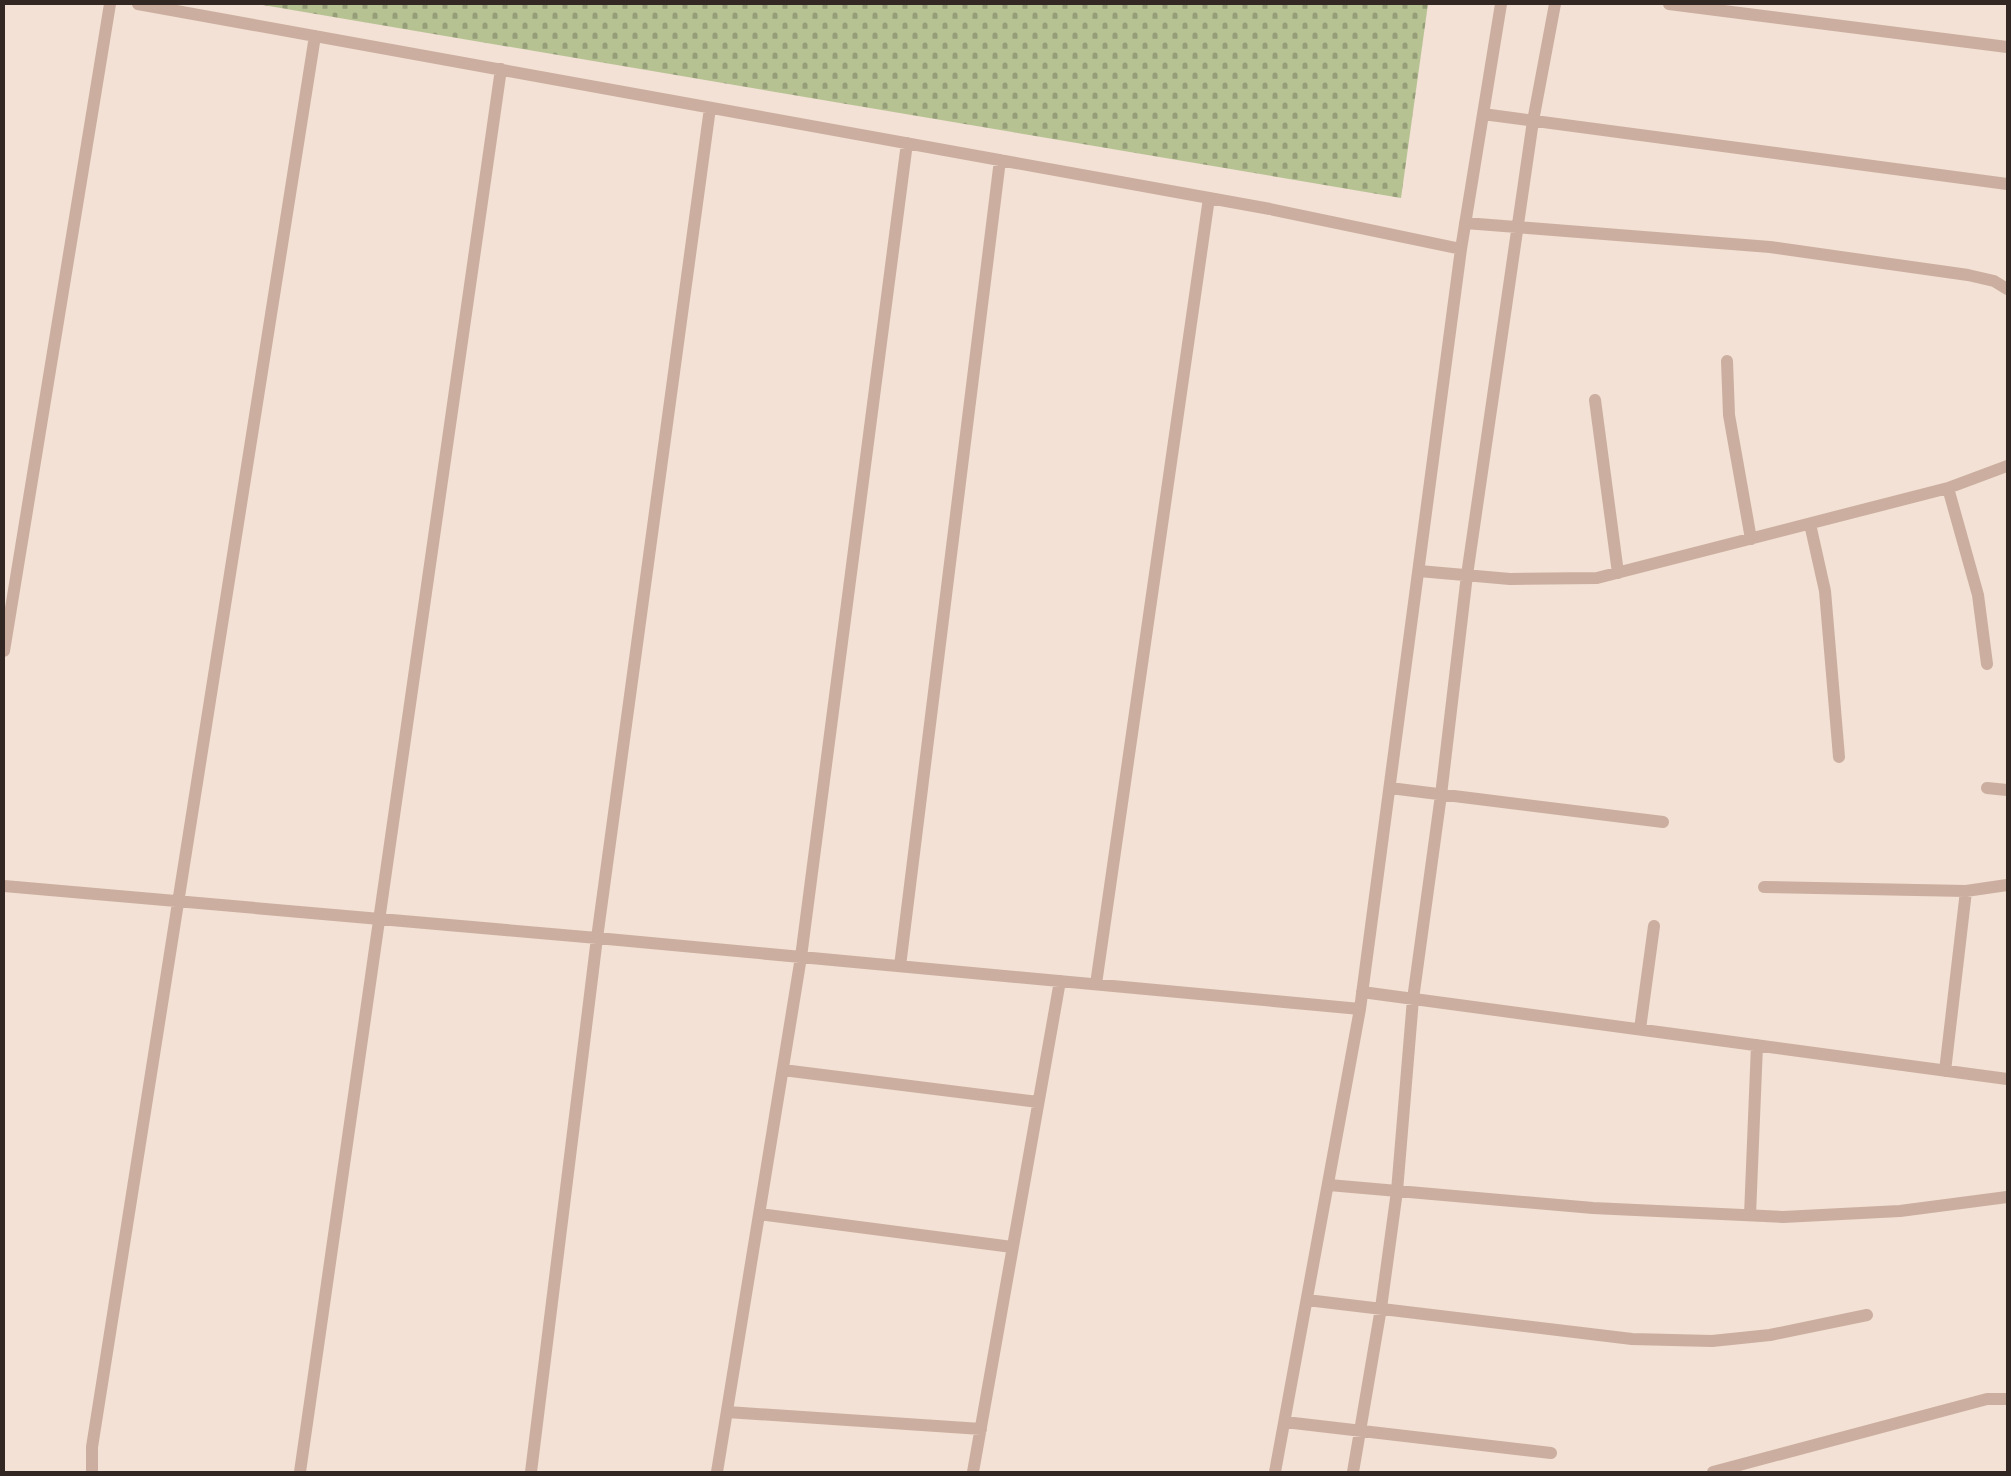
<svg xmlns="http://www.w3.org/2000/svg" width="2011" height="1476" font-family="'Fira Sans Condensed',sans-serif">
  <defs>
    <pattern id="cemetery-stones" width="16" height="16" patternUnits="userSpaceOnUse" patternTransform="scale(1.25)"><rect width="16" height="16" fill="#b7c293"/><path d="M2 7V4a2 2 0 0 1 4 0v3zM10 15v-3a2 2 0 0 1 4 0v3z" fill="#959e78"/></pattern>
  </defs>
  <rect width="100%" height="100%" fill="#f2e1d4"/>
  <!-- cemetery -->
  <path fill="url(#cemetery-stones)" d="M 257,4 L 1428,4 L 1401,198 Z"/>
  <g fill="none" stroke-linecap="round" stroke-linejoin="round">
    <!-- minor -->
    <path stroke="#cbae9f" stroke-width="12" d="M 138,4 L 1270,209 L 1461,249
      M 1669,4 L 2007,47
      M 1483,114 L 2007,184
      M 1465,223 L 1770,247 L 1968,275 L 1994,281 L 2007,289
      M 1727,361 L 1729,415 L 1751,539
      M 1595,400 L 1618,573
      M 1948,488 L 1978,595 L 1987,664
      M 1810,524 L 1825,591 L 1839,757
      M 1419,571 L 1510,579 L 1597,578 L 1948,488 L 2007,466
      M 4,651 L 110,4
      M 1390,788 L 1663,822
      M 1987,788 L 2007,790
      M 4,886 L 597,938 L 1360,1009
      M 1764,887 L 1966,891 L 2007,885
      M 900,966 L 1000,160
      M 1096,984 L 1209,198
      M 1362,992 L 2007,1079
      M 1640,1029 L 1654,926
      M 783,1070 L 1038,1102
      M 1945,1071 L 1966,891
      M 1329,1185 L 1593,1208 L 1783,1217 L 1900,1211 L 2007,1197
      M 759,1214 L 1012,1247
      M 1750,1215 L 1757,1045
      M 1307,1300 L 1632,1339 L 1712,1341 L 1770,1335 L 1867,1315
      M 727,1412 L 981,1429
      M 1285,1422 L 1551,1453
      M 92,1472 L 92,1447 L 315,36
      M 300,1472 L 501,69
      M 531,1472 L 597,938 L 710,108
      M 717,1472 L 801,957 L 907,143
      M 973,1472 L 1060,981
      M 1275,1472 L 1360,1009 L 1461,249 L 1501,4
      M 1353,1472 L 1381,1308 L 1397,1191 L 1413,999 L 1441,795 L 1467,575 L 1533,121 L 1555,4
      M 1713,1472 L 1987,1399 L 2007,1399"/>
  </g>
  <!-- border -->
  <rect width="2011" height="1476" fill="none" stroke="#332723" stroke-width="10"/>
</svg>
